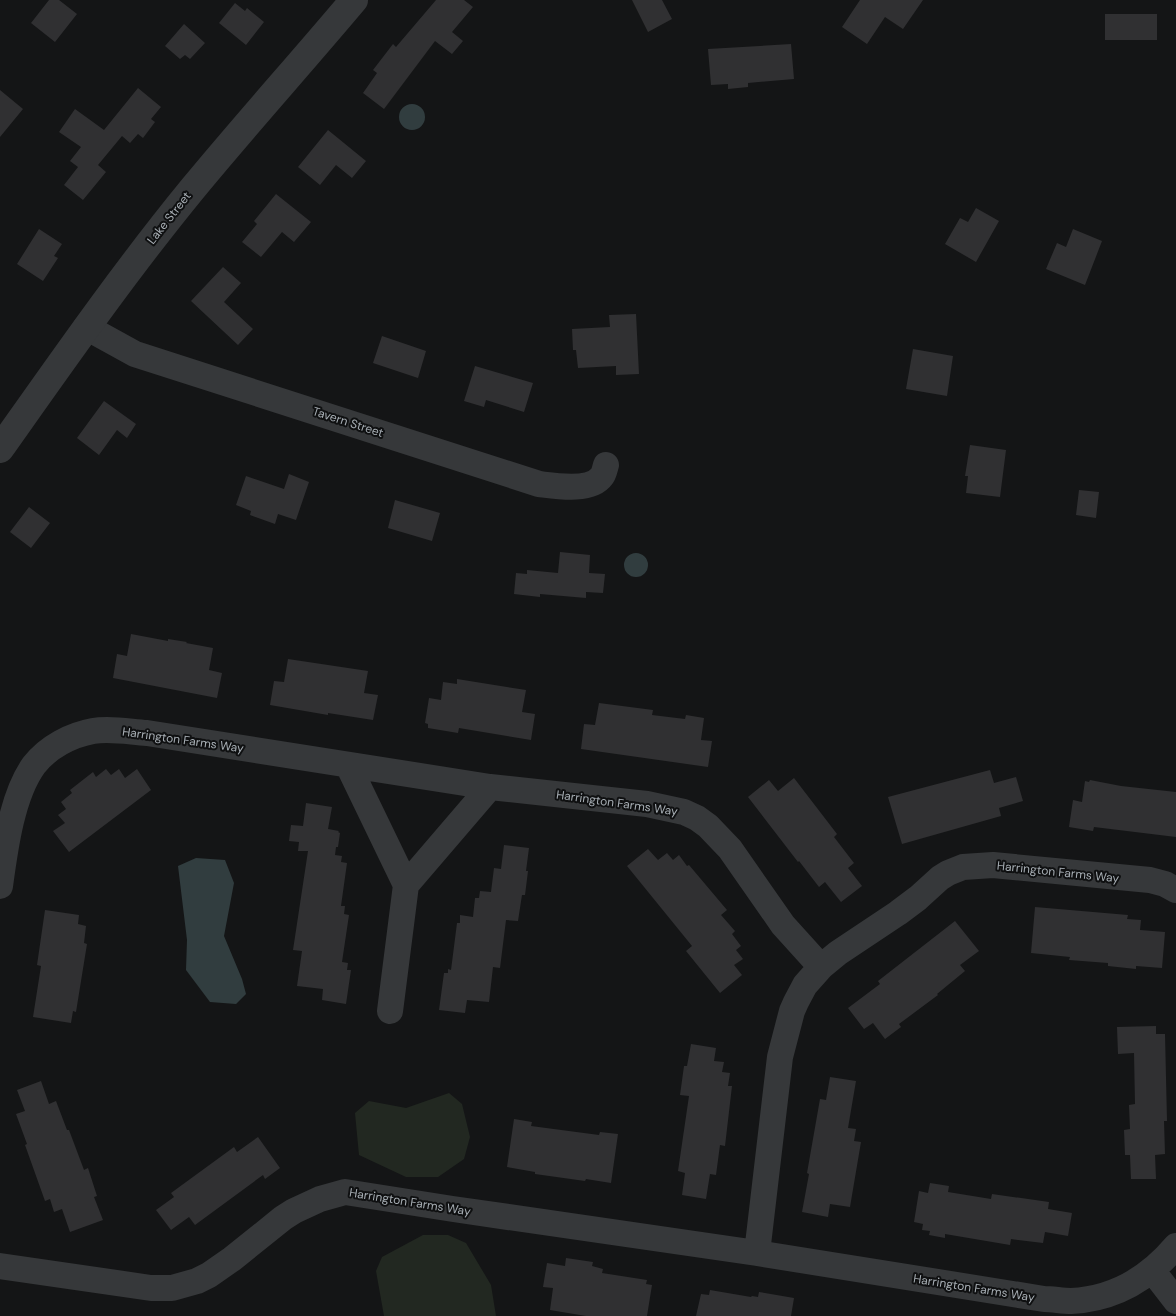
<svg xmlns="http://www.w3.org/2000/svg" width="1176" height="1316" font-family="'DM Sans',sans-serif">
  <rect width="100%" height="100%" fill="#141516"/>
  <!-- green -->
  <path fill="#222821" d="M 449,1093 L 462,1104 L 470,1137 L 464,1159 L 438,1177 L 406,1177 L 359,1155 L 355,1113 L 369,1101 L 406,1108 Z
    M 423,1235 L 448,1235 L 466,1243 L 491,1285 L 496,1316 L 384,1316 L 376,1271 L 382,1257 Z"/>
  <!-- water -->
  <path fill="#313d3f" d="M399 117a13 13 0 1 1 26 0a13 13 0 1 1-26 0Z
    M624 565a12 12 0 1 1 24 0a12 12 0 1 1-24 0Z
    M 196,858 L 225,860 L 234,883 L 224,936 L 242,979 L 246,994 L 236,1004 L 210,1002 L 186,970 L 187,940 L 178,866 Z"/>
  <!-- building -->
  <path fill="#303032" d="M 49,0 L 59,0 L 77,14 L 55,42 L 31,23 Z
    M 436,0 L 464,0 L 473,7 L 452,32 L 463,41 L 452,54 L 435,41 L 384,109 L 363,93 L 377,73 L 373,70 L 393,44 L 396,47 Z
    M 632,0 L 662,0 L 672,19 L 648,32 Z
    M 860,0 L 923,0 L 903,29 L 885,17 L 867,44 L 842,27 Z
    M 235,3 L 245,11 L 247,8 L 264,22 L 246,45 L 219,23 Z
    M 1105,14 L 1157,14 L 1157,40 L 1105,40 Z
    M 184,24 L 205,43 L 190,59 L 185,55 L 180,59 L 165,46 Z
    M 791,44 L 794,79 L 748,83 L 748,87 L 728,89 L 728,84 L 711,85 L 708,49 Z
    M 138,88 L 161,107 L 151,119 L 155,122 L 143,138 L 138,134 L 130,143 L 122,136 L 98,165 L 106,172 L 83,200 L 64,185 L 78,167 L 70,161 L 81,147 L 59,132 L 75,109 L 104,130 Z
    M 0,90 L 23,109 L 0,137 Z
    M 328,130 L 366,161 L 352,178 L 336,165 L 320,185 L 298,167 Z
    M 276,194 L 311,222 L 294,242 L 282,232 L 261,257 L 242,242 L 257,224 L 254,221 Z
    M 976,208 L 999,221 L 976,262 L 945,244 L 960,218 L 968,222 Z
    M 39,229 L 62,244 L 54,256 L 58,258 L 43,281 L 17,264 Z
    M 1073,229 L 1102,241 L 1085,285 L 1046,269 L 1057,243 L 1066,247 Z
    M 223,267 L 241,283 L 224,302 L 253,329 L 238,345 L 191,301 Z
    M 636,314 L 639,374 L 616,375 L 616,366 L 578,368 L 576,350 L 573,350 L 572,329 L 610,327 L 609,315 Z
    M 382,336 L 426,351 L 418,378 L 373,363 Z
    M 913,349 L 953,356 L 947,396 L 906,389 Z
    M 475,366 L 533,383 L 524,412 L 486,400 L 484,407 L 464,401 Z
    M 104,401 L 136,424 L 127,438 L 117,430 L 99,455 L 77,438 Z
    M 970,445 L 1006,450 L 1000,497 L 966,493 L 968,476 L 965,476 Z
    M 289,474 L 309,482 L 296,520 L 278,514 L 275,524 L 250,515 L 251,511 L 236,505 L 246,476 L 284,489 Z
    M 1079,490 L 1099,492 L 1096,518 L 1076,515 Z
    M 395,500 L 440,513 L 432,541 L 388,528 Z
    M 29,507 L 50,523 L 31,548 L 10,532 Z
    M 560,552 L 590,555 L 589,573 L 605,574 L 603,593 L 586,592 L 586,598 L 540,594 L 540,597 L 514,594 L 516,573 L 527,574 L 527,570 L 558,573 Z
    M 131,634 L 168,641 L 168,639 L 187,642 L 186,643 L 213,648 L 209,670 L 222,673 L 217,698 L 113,678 L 117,654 L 127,656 Z
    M 288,659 L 368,671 L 364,693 L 378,695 L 373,720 L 328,713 L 328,715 L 270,705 L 274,681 L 284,682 Z
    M 457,679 L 526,690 L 522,712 L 535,714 L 531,740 L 459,728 L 458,733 L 428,728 L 428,724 L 425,723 L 429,698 L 441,700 L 443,682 L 457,684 Z
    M 599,703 L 653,710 L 652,715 L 685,719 L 686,715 L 704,718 L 701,740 L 712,741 L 708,767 L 581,749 L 584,724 L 595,725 Z
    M 106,769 L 111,775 L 119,769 L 125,778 L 137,769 L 151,790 L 69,852 L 53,831 L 65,823 L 58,815 L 66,809 L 61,802 L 72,793 L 70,790 L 93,772 L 96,777 Z
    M 990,770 L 994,783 L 1016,777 L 1023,801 L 999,808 L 1001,816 L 902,844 L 888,797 Z
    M 794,778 L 837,834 L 834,837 L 854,863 L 848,868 L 862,886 L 841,902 L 825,882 L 819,887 L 799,861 L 798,862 L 748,797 L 769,780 L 778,791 Z
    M 1090,780 L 1121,786 L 1176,792 L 1176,837 L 1094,827 L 1093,831 L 1069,827 L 1073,800 L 1082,802 L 1085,781 L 1089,782 Z
    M 306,803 L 332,807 L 328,829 L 339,831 L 338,832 L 340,833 L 338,847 L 336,847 L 335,855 L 342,856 L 341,862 L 347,863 L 341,906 L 345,906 L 344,914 L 349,915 L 342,962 L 348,963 L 347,970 L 351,970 L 346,1004 L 322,1000 L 323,989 L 297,986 L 302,951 L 293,950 L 308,851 L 298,851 L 299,842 L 289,841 L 291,825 L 303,826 Z
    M 504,845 L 529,848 L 526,871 L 528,871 L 525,895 L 522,895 L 518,921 L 506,920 L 500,968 L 493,967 L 489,1002 L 467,1000 L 465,1013 L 439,1010 L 444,973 L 448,973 L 448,969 L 451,970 L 457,923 L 460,923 L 460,915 L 473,917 L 475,898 L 479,898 L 480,891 L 491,892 L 494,868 L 501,869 Z
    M 648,849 L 658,860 L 667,853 L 673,860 L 679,855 L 687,866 L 689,865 L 727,910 L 721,915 L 735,931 L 732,934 L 741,946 L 736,950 L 743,959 L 734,965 L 742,975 L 720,993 L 686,951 L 692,946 L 627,866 Z
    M 1035,907 L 1128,915 L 1127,919 L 1141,920 L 1140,930 L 1165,932 L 1162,968 L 1136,966 L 1136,969 L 1108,966 L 1108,963 L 1069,960 L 1070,957 L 1031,953 Z
    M 45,910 L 79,915 L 78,924 L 86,926 L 84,943 L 87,944 L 76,1012 L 73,1011 L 71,1023 L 33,1017 L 41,966 L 37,965 Z
    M 955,921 L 979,951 L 960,965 L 965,971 L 937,994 L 938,995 L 899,1024 L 901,1027 L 885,1039 L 873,1023 L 864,1029 L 848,1008 L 880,984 L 878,981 Z
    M 1156,1026 L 1156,1034 L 1165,1034 L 1167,1121 L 1164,1121 L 1165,1154 L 1155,1155 L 1156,1179 L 1131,1179 L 1130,1155 L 1125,1155 L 1124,1130 L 1130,1129 L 1129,1105 L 1135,1104 L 1134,1053 L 1118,1054 L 1117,1027 Z
    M 691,1044 L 716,1048 L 714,1061 L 724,1062 L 722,1072 L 730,1073 L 728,1086 L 732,1086 L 725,1146 L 720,1145 L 716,1175 L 710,1174 L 706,1199 L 682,1195 L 685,1173 L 678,1171 L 689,1096 L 680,1095 L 684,1066 L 687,1066 Z
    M 830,1077 L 856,1081 L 848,1128 L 856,1129 L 854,1141 L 861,1142 L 850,1207 L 830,1204 L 828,1217 L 802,1212 L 809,1174 L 807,1173 L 820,1099 L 826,1100 Z
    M 41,1081 L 49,1104 L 56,1101 L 67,1130 L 69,1130 L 84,1170 L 88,1168 L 97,1196 L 94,1197 L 103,1220 L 70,1232 L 62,1209 L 54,1212 L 50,1199 L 45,1201 L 25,1145 L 27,1144 L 16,1114 L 25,1111 L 17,1090 Z
    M 514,1119 L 532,1122 L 531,1126 L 599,1135 L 600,1132 L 618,1134 L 611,1183 L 586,1179 L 585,1181 L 535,1174 L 535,1172 L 507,1167 Z
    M 258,1137 L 280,1168 L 265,1179 L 263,1175 L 195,1225 L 189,1217 L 171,1230 L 156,1210 L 174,1197 L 171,1193 L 234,1147 L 237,1152 Z
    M 930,1183 L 949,1186 L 948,1192 L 991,1199 L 992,1194 L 1049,1202 L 1048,1209 L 1072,1213 L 1068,1236 L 1045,1232 L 1043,1243 L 1011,1239 L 1010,1245 L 945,1234 L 945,1238 L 929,1235 L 930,1231 L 922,1230 L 923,1224 L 914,1222 L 919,1191 L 928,1193 Z
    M 566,1258 L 593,1262 L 592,1266 L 603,1269 L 602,1273 L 647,1280 L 646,1284 L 652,1285 L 647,1316 L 586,1316 L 550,1310 L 553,1288 L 543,1287 L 547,1263 L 565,1266 Z
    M 710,1290 L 751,1297 L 752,1296 L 758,1297 L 759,1292 L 794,1298 L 791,1316 L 696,1316 L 701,1294 L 709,1295 Z"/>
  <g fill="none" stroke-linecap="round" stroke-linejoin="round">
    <!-- minor -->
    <path stroke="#36383a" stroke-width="26" d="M 86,327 L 135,354 L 539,484 C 556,486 591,492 602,476 C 604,474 605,468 606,465
      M 348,765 L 406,885 L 390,1011
      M 406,885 L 490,787
      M 0,886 C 5,849 12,795 34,765 C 48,747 71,735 93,731 C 111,728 130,732 147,733 L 490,787 L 647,804 L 684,812 L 697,818 L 708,826 L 730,849 L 783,925 L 821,967 L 805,985 L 796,1002 L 792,1011 L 780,1057 L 757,1253 L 453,1209 L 345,1192 L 320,1199 L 294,1211 L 283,1218 L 232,1259 L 209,1275 L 197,1281 L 172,1288 L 151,1288 L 0,1266
      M 821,967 L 838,953 L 898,913 L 918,898 L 940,878 L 948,873 L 963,867 L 993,865 L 1150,880 L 1165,884 L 1176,890
      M 757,1253 L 1044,1299 C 1053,1299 1062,1301 1071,1301 C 1114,1299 1149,1278 1176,1246
      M 1152,1270 L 1176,1301"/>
    <!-- tertiary -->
    <path stroke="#36383a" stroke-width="28" d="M 0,449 C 63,360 125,271 194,187 C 246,124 301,63 354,0"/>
  </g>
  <g text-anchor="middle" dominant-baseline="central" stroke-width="4" stroke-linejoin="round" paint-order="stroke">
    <!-- street labels -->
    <g font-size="12" fill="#a8afb5" stroke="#0f1011">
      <text transform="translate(169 218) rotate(-52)">Lake Street</text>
      <text transform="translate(348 422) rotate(18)">Tavern Street</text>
      <text transform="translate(183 740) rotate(8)">Harrington Farms Way</text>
      <text transform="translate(617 803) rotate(8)">Harrington Farms Way</text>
      <text transform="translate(1058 872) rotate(6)">Harrington Farms Way</text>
      <text transform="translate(410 1202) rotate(9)">Harrington Farms Way</text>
      <text transform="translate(974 1288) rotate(9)">Harrington Farms Way</text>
    </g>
  </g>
</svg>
